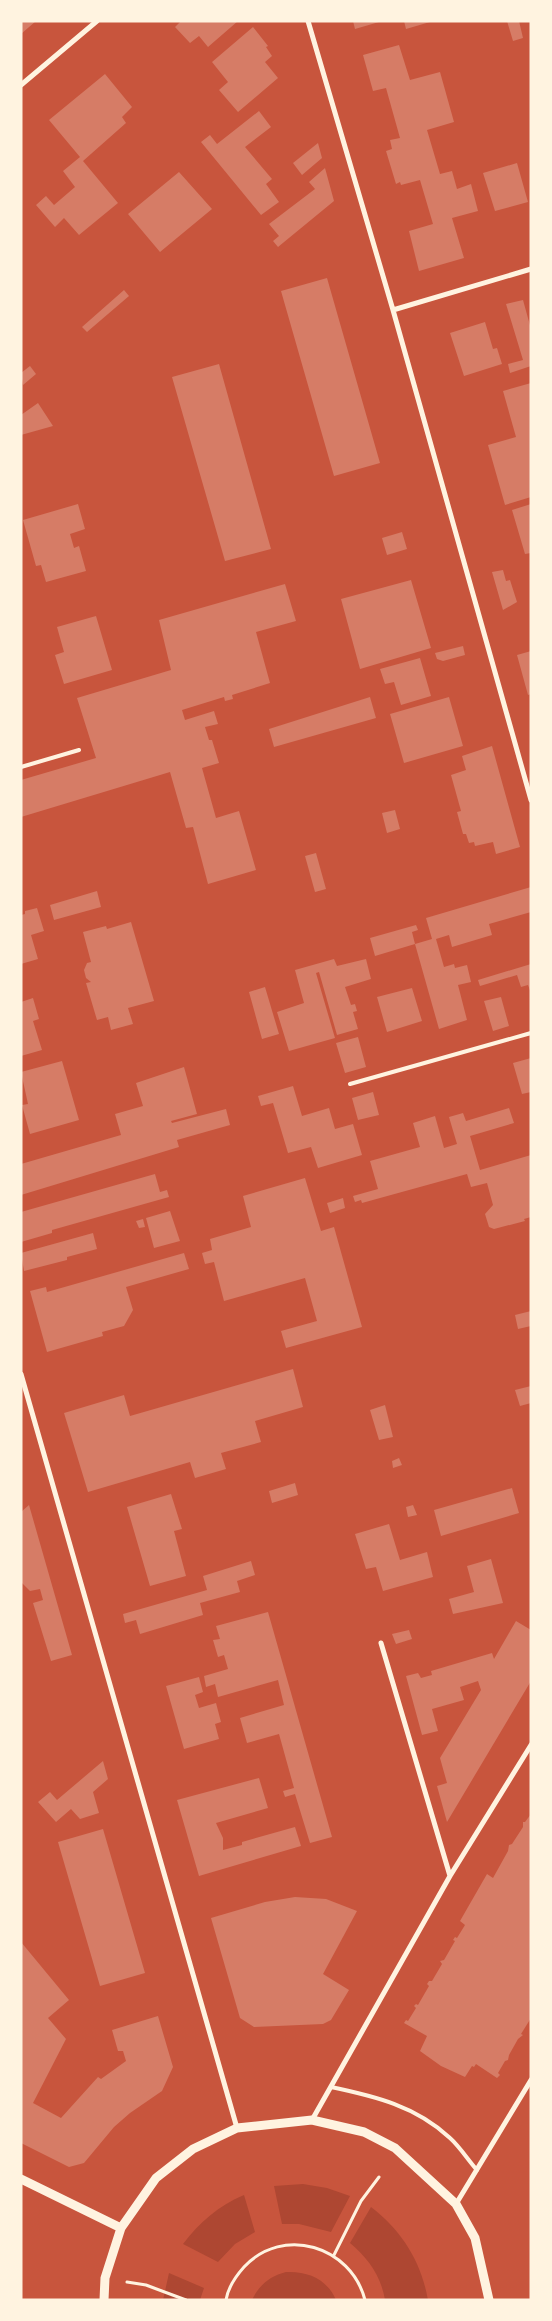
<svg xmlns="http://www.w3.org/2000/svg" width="552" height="2321" font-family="'IBM Plex Sans',sans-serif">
  <rect width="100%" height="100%" fill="#c8553d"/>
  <!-- green -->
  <path fill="#ae4732" d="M 303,2184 L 327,2188 L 350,2196 L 331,2232 L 299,2224 L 282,2224 L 274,2186 Z
    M 244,2195 L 255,2232 L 235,2244 L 218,2262 L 183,2244 C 200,2222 218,2206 244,2195 Z
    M 371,2207 C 402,2231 421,2261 428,2300 L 385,2300 C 381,2276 368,2258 350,2243 Z
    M 286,2272 C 308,2271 327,2279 336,2300 L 252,2300 C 259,2285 270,2276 286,2272 Z
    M 169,2273 L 204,2288 L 200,2300 L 163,2300 Z"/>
  <!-- building -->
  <path fill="#d67c66" d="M 21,21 L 36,21 L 21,34 Z
    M 181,21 L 238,21 L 208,47 L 199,36 L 190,43 L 175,27 Z
    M 353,21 L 379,21 L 379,22 L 355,29 Z
    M 404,21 L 430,21 L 430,22 L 406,29 Z
    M 507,21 L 519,21 L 523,38 L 513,41 Z
    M 253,27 L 268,46 L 266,47 L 272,56 L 265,62 L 278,78 L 238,112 L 219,90 L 228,82 L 212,62 Z
    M 399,45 L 410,80 L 440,72 L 454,122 L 427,130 L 440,174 L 452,171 L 457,189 L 471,184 L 478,211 L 452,218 L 464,258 L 419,271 L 409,231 L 433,224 L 420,180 L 401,185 L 400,182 L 396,184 L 386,151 L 392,149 L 390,140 L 400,138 L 386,88 L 373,91 L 363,55 Z
    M 105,74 L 132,107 L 122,117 L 126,123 L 83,161 L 118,203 L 79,235 L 64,218 L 55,227 L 36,205 L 46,196 L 54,205 L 75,187 L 63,171 L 80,157 L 49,120 Z
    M 259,111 L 271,127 L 245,147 L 272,179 L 266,184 L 279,202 L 261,215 L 201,142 L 210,135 L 217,144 Z
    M 318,143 L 322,158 L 302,175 L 293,163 Z
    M 517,163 L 528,202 L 495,211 L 483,173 Z
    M 325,168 L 334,201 L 278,247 L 273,241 L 279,236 L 269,224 L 315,189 L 309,182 Z
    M 179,172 L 212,209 L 160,252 L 128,214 Z
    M 327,278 L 380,463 L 334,476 L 281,291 Z
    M 124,290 L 129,296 L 87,332 L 82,327 Z
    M 523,300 L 531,329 L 531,366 L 510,373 L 508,364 L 523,360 L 506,304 Z
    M 485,322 L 493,349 L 497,348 L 502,364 L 464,376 L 450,333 Z
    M 219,364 L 271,549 L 225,561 L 172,377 Z
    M 30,366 L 36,374 L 23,385 L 21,373 Z
    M 531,383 L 531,497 L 505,505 L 488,445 L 516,437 L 503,391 Z
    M 38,403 L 53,426 L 21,435 L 21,415 Z
    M 78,504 L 85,529 L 70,534 L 74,548 L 79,546 L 86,571 L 46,582 L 41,565 L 36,566 L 23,520 Z
    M 531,504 L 531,553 L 525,554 L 512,510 Z
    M 402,532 L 407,549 L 387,555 L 382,538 Z
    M 503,570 L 506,581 L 510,580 L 517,602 L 503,610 L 492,572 Z
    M 411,580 L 431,648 L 360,669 L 341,599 Z
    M 285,584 L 296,621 L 256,632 L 270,683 L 232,695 L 233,699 L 225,701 L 224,697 L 182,710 L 185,720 L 214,711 L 218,724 L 205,727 L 209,740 L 212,740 L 219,763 L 202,768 L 216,818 L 239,811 L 256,870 L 208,884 L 193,827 L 186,828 L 170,772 L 21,817 L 21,780 L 96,758 L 77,698 L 171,670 L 159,620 Z
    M 96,616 L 112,670 L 64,684 L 55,655 L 64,652 L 57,627 Z
    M 463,646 L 465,655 L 443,661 L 437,659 L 435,653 Z
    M 531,651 L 531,694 L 528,695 L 517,655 Z
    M 420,658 L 431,696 L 401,705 L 394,682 L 385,684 L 380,669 Z
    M 370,697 L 376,718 L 274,747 L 269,729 Z
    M 449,697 L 463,746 L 404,763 L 390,714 Z
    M 492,746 L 520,847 L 496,854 L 493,842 L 475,846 L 474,842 L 469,843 L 466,834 L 463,834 L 457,812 L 461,811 L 451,775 L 466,770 L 462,756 Z
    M 395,810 L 400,829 L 387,833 L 382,813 Z
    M 316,853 L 326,889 L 315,892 L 305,856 Z
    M 531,887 L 531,912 L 489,924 L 492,935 L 452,947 L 449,935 L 436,939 L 444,967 L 454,964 L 455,968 L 467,965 L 471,982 L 458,985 L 467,1020 L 439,1029 L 415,944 L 432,939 L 426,918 Z
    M 97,891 L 101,907 L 54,920 L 50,905 Z
    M 37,908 L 44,931 L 31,935 L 38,959 L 21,964 L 21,915 L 25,914 L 25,911 Z
    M 131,922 L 154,1001 L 128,1008 L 133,1024 L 111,1030 L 108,1017 L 97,1020 L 86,983 L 91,982 L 86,978 L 84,970 L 87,963 L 91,962 L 83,932 L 106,926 L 107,929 Z
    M 416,925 L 418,930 L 412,932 L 415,944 L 375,956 L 370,938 Z
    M 334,959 L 337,966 L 366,959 L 371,979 L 345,987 L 351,1005 L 355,1004 L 357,1011 L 353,1012 L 358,1029 L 337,1035 L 319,972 L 316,973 L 335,1038 L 289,1051 L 277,1012 L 304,1003 L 295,970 Z
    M 531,964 L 531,993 L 528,985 L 521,987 L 517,975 L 480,986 L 478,980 Z
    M 265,987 L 279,1034 L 262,1039 L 249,992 Z
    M 412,988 L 422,1021 L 387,1032 L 377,997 Z
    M 501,997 L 509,1026 L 493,1031 L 484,1001 Z
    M 33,998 L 39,1019 L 33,1021 L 42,1050 L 21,1056 L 21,1002 Z
    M 358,1037 L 366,1067 L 345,1073 L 336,1043 Z
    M 531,1058 L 531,1092 L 522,1094 L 513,1063 Z
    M 62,1061 L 79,1120 L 30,1134 L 22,1105 L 28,1104 L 21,1072 Z
    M 184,1067 L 197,1114 L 171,1121 L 172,1123 L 226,1109 L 230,1125 L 177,1140 L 179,1147 L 21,1195 L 21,1164 L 121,1135 L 115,1114 L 143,1106 L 136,1083 Z
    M 293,1086 L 302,1116 L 329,1108 L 335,1129 L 353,1124 L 362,1155 L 318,1168 L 311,1147 L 288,1153 L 273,1103 L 261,1106 L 258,1096 Z
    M 373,1092 L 379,1115 L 358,1120 L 352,1098 Z
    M 509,1108 L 514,1123 L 470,1136 L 480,1170 L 531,1155 L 531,1217 L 524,1219 L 525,1221 L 494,1229 L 489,1227 L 485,1214 L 493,1205 L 487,1183 L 471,1187 L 467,1174 L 362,1203 L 361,1200 L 355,1202 L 353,1196 L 378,1189 L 370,1161 L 420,1147 L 413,1123 L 435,1116 L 444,1148 L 457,1144 L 449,1117 L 463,1113 L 466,1121 Z
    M 155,1174 L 160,1192 L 167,1190 L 169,1197 L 52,1230 L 52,1233 L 21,1242 L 21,1212 Z
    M 305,1178 L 321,1231 L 334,1227 L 362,1327 L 286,1348 L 281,1331 L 317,1321 L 305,1278 L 224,1301 L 214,1262 L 205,1264 L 202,1253 L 212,1250 L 210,1239 L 251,1227 L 243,1196 Z
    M 343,1198 L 345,1208 L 330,1213 L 327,1203 Z
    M 170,1211 L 180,1241 L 154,1248 L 146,1218 Z
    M 143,1219 L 145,1227 L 139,1228 L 136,1221 Z
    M 93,1233 L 97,1249 L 67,1257 L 67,1260 L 24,1271 L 21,1253 Z
    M 184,1253 L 189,1269 L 126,1287 L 133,1310 L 124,1326 L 102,1332 L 103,1336 L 47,1352 L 30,1291 L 46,1287 L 47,1292 Z
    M 531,1311 L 531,1326 L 518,1329 L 515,1315 Z
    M 293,1369 L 303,1407 L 255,1421 L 261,1442 L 221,1453 L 226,1469 L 195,1478 L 190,1462 L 88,1492 L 64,1413 L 124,1395 L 130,1416 Z
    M 531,1386 L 531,1403 L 520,1406 L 515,1390 Z
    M 385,1405 L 393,1437 L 379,1440 L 370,1410 Z
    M 399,1458 L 402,1465 L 393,1468 L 392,1461 Z
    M 295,1483 L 298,1495 L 272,1503 L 269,1491 Z
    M 512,1488 L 519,1513 L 441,1536 L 434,1510 Z
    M 171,1494 L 182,1529 L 174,1531 L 186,1576 L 150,1586 L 127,1507 Z
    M 29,1505 L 72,1655 L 51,1661 L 33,1603 L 43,1600 L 40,1589 L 30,1591 L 21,1582 L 21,1512 Z
    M 413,1505 L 417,1515 L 408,1517 L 406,1507 Z
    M 389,1524 L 400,1560 L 427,1552 L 433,1577 L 383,1591 L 376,1567 L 366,1569 L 355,1534 Z
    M 491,1559 L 503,1603 L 453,1614 L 449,1599 L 474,1592 L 467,1566 Z
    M 251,1561 L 255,1575 L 237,1581 L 240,1592 L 200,1603 L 203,1615 L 140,1634 L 136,1620 L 125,1623 L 123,1614 L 207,1590 L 203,1576 Z
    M 268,1612 L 332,1837 L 310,1843 L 295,1794 L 285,1797 L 283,1791 L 294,1788 L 279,1734 L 247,1743 L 240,1718 L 284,1705 L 278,1680 L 218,1697 L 215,1684 L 206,1687 L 204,1676 L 228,1669 L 224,1655 L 218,1657 L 213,1640 L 220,1639 L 216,1626 Z
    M 516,1621 L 531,1630 L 531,1681 L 447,1822 L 437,1786 L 447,1783 L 440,1758 L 481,1690 L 478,1681 L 460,1687 L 464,1700 L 432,1709 L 438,1731 L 422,1735 L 406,1676 L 418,1673 L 421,1678 L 432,1675 L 431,1671 L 492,1653 L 494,1659 Z
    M 409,1630 L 412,1639 L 396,1644 L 392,1634 Z
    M 199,1677 L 203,1692 L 195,1695 L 199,1708 L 216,1703 L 221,1722 L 215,1724 L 219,1739 L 184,1749 L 166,1686 Z
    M 103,1761 L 108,1779 L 93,1792 L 99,1813 L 80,1819 L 71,1809 L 56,1822 L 38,1802 L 50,1792 L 57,1800 Z
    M 259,1778 L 268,1808 L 216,1823 L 223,1838 L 223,1850 L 242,1845 L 242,1842 L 295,1827 L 301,1846 L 199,1876 L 177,1800 Z
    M 531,1814 L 531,2018 L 521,2034 L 523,2035 L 518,2039 L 509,2055 L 508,2060 L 505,2061 L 498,2073 L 500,2075 L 497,2078 L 476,2064 L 474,2067 L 472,2066 L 465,2077 L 441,2066 L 420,2051 L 427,2036 L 404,2023 L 406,2020 L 408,2021 L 416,2008 L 414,2006 L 416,2004 L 418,2005 L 429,1986 L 427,1984 L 429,1981 L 432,1981 L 442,1964 L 440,1961 L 444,1960 L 455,1941 L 453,1940 L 455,1937 L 457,1938 L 465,1925 L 460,1921 L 487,1874 L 493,1878 L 508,1851 L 509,1845 L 512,1844 L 523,1827 L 523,1822 L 525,1822 Z
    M 103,1829 L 145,1973 L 100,1986 L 58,1842 Z
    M 295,1897 L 326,1899 L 357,1911 L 323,1974 L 349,1990 L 331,2020 L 323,2024 L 254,2027 L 240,2018 L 211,1918 L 265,1902 Z
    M 21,1942 L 69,2000 L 48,2018 L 66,2039 L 33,2103 L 61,2118 L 98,2077 L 101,2079 L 126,2061 L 123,2051 L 118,2051 L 112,2030 L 158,2016 L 173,2067 L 162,2091 L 130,2113 L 114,2127 L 84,2163 L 69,2167 L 21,2143 Z"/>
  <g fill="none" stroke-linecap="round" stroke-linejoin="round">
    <!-- path -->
    <path stroke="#fff3e0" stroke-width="3" d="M 334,2255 L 361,2201 L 379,2177
      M 127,2282 L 146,2285 L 186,2300
      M 226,2300 C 228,2287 236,2276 244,2267 C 283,2225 351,2246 365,2300"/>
    <!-- service -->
    <path stroke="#fff3e0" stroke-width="4" d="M 21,767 L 79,750
      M 350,1084 L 531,1033
      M 331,2087 C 374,2096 416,2106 450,2138 C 460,2147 468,2160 477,2170"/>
    <!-- minor -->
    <path stroke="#fff3e0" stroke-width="5" d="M 308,21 L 393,310 L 531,800
      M 21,85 L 97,21
      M 393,310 L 531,269
      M 21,1374 L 237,2128
      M 381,1643 L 450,1876
      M 312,2120 L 450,1876 L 531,1745
      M 456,2204 L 531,2080"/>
    <!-- tertiary -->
    <path stroke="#fff3e0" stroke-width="9" d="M 21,2179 L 121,2228
      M 104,2300 L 105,2278 L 121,2228 L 156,2178 L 193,2149 L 237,2128 L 312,2120 L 364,2132 L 395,2148 L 456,2204 L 475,2238 L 489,2300"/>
  </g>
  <!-- border -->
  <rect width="552" height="2321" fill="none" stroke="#fff3e0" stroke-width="45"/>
</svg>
